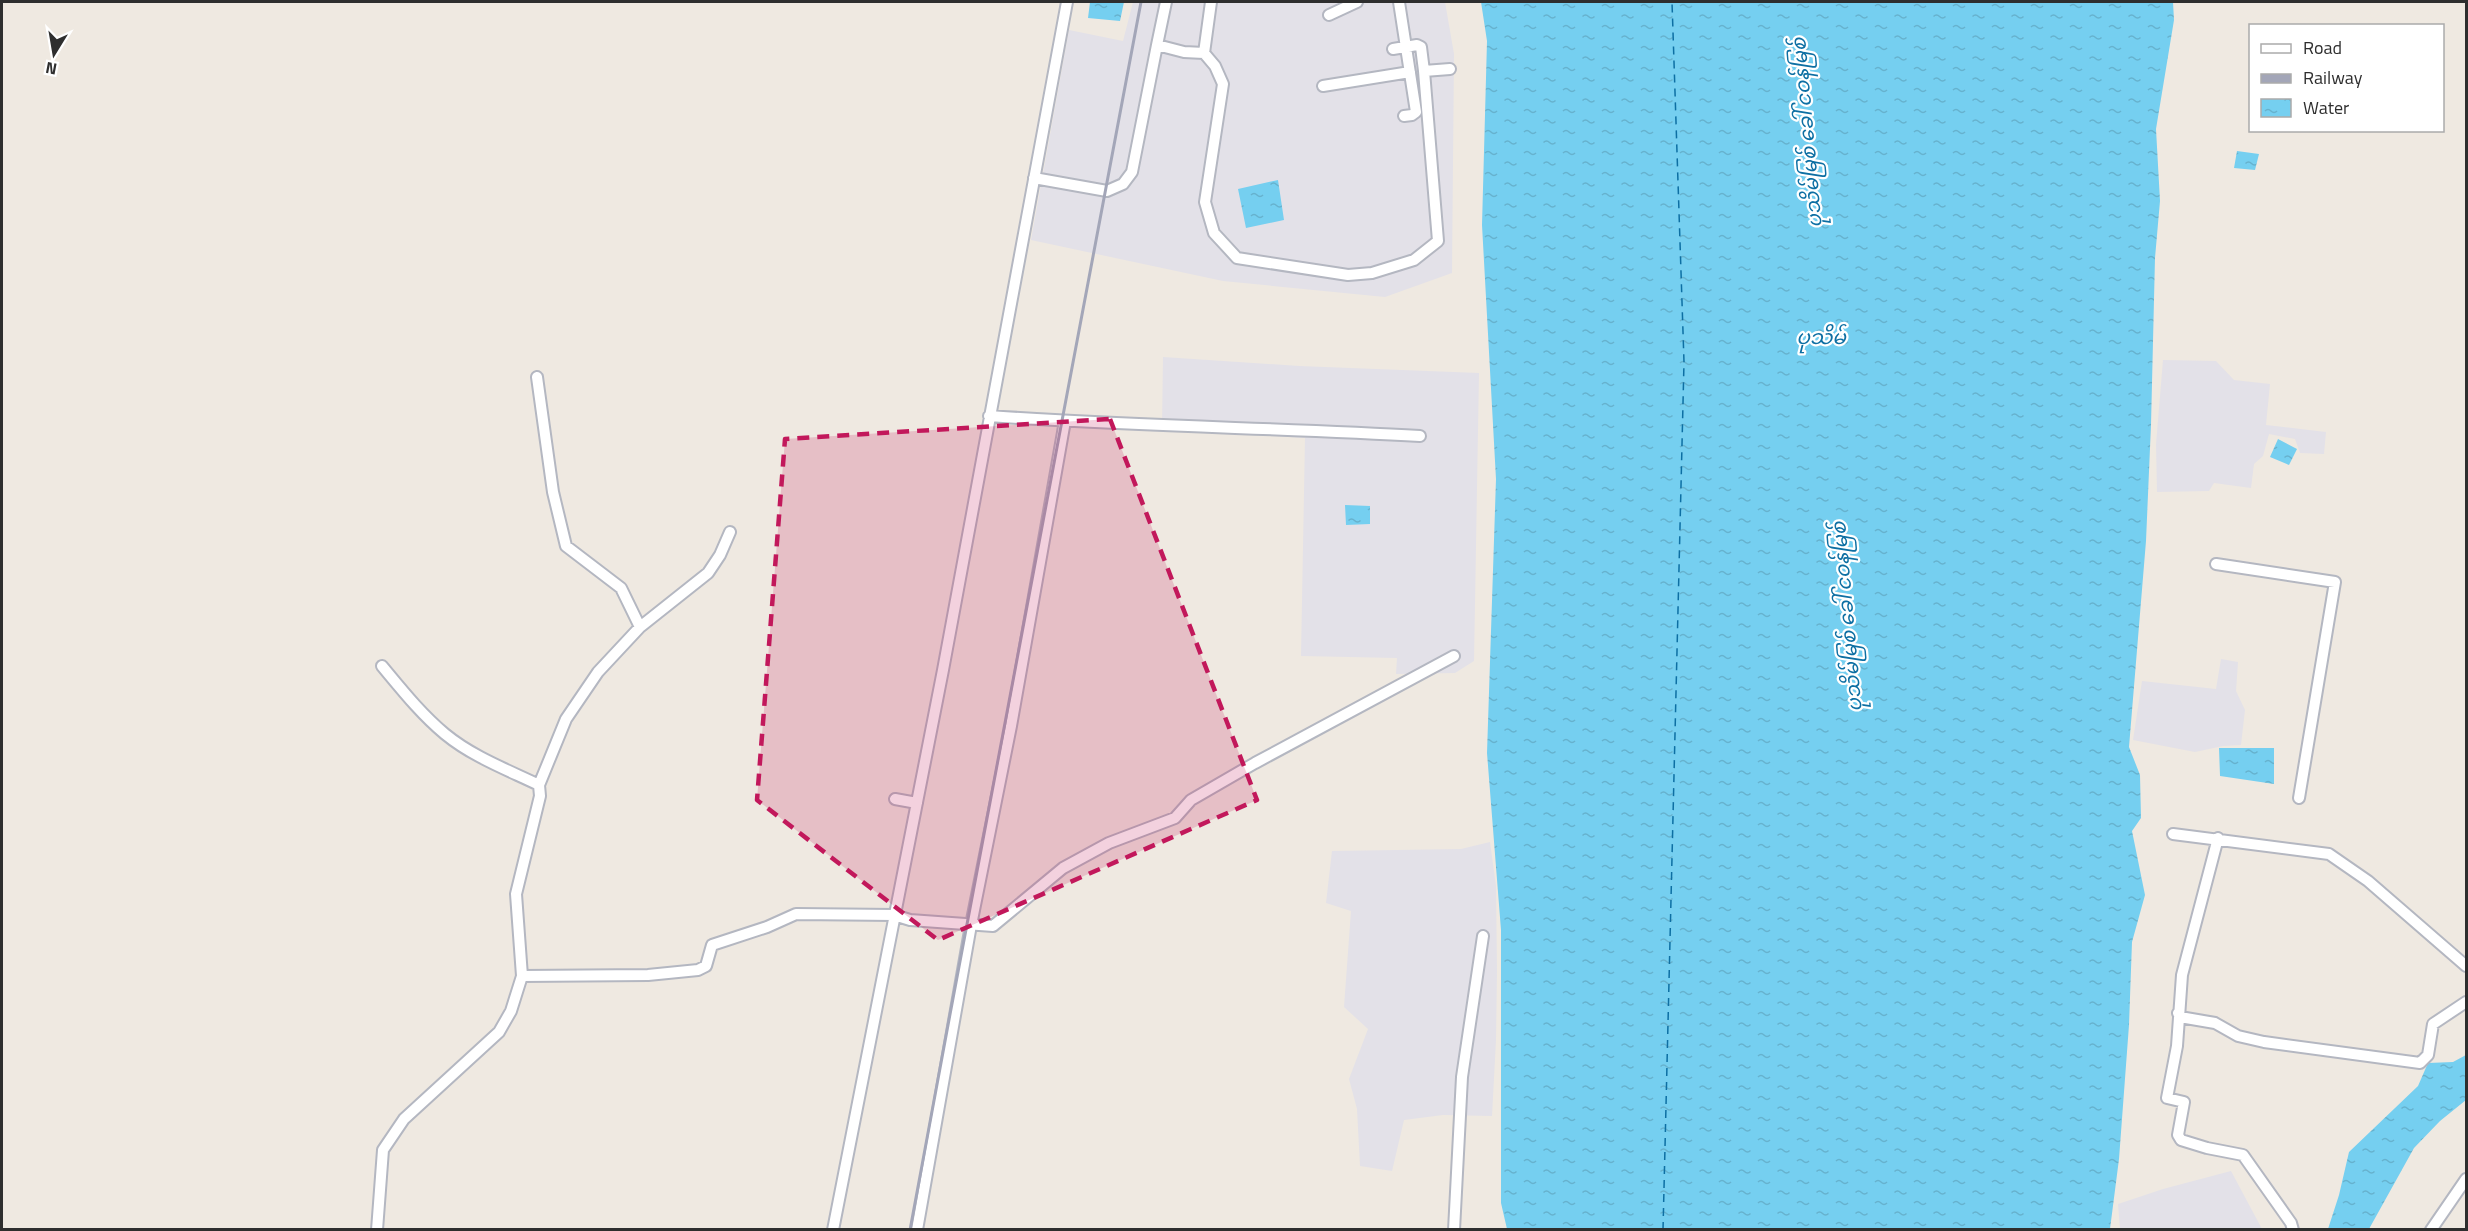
<svg xmlns="http://www.w3.org/2000/svg" width="2468" height="1231" font-family="'Titillium Web','Noto Sans Myanmar',sans-serif">
  <defs>
    <pattern id="water-ripples" width="26" height="14" patternUnits="userSpaceOnUse" patternTransform="scale(1.5)"><rect width="26" height="14" fill="#75cff0"/><path d="M2 4q2-2 4 0t4 0M15 11q2-2 4 0t4 0" fill="none" stroke="#66b2ce"/></pattern>
  </defs>
  <rect width="100%" height="100%" fill="#efe9e1"/>
  <!-- industrial -->
  <path fill="#e3e1e8" d="M 1133,2 L 1445,2 L 1454,54 L 1452,273 L 1385,297 L 1223,281 L 1031,240 L 1069,30 L 1123,41 Z
    M 1163,357 L 1299,366 L 1479,373 L 1474,661 L 1455,673 L 1396,674 L 1397,658 L 1301,656 L 1305,438 L 1162,428 Z
    M 2163,360 L 2216,361 L 2234,380 L 2270,384 L 2266,425 L 2326,432 L 2324,454 L 2300,453 L 2295,439 L 2269,434 L 2263,456 L 2254,464 L 2251,488 L 2214,483 L 2209,491 L 2157,492 L 2156,444 Z
    M 2221,659 L 2238,662 L 2236,691 L 2245,710 L 2241,745 L 2223,746 L 2195,752 L 2133,740 L 2142,681 L 2216,689 Z
    M 1490,842 L 1496,886 L 1497,971 L 1496,1040 L 1492,1116 L 1443,1115 L 1404,1120 L 1392,1171 L 1360,1166 L 1357,1109 L 1349,1079 L 1368,1029 L 1344,1007 L 1351,911 L 1326,903 L 1332,851 L 1461,849 Z
    M 2231,1171 L 2262,1229 L 2120,1229 L 2118,1204 L 2163,1189 Z"/>
  <!-- water -->
  <path fill="url(#water-ripples)" d="M 1090,2 L 1124,2 L 1120,21 L 1088,18 Z
    M 1481,2 L 2173,2 L 2174,20 L 2156,129 L 2160,201 L 2155,258 L 2151,425 L 2146,541 L 2129,747 L 2140,775 L 2141,818 L 2132,831 L 2145,895 L 2132,942 L 2129,1025 L 2119,1159 L 2110,1229 L 1507,1229 L 1501,1203 L 1501,930 L 1487,753 L 1496,479 L 1482,225 L 1487,41 Z
    M 2237,151 L 2259,154 L 2255,170 L 2234,168 Z
    M 1278,180 L 1284,220 L 1246,228 L 1238,189 Z
    M 2278,439 L 2297,449 L 2289,465 L 2270,457 Z
    M 1345,505 L 1370,506 L 1370,524 L 1346,525 Z
    M 2219,748 L 2274,748 L 2274,784 L 2220,776 Z
    M 2466,1055 L 2466,1100 L 2440,1121 L 2414,1148 L 2369,1229 L 2328,1229 L 2339,1195 L 2349,1152 L 2418,1086 L 2428,1063 L 2453,1062 Z"/>
  <g fill="none" stroke-linecap="round" stroke-linejoin="round">
    <!-- ferry -->
    <path stroke="#0d6fa3" stroke-width="1.5" stroke-dasharray="8 6" stroke-linecap="butt" d="M 1663,1230 L 1684,362 L 1672,2"/>
    <!-- minor casing -->
    <g stroke="#b4b7c1" stroke-width="14">
      <path id="minor" d="M 1399,2 L 1416,112 L 1412,115 L 1404,116
        M 1329,15 L 1357,2
        M 1157,45 L 1166,2
        M 1204,53 L 1211,2
        M 1424,71 L 1450,69
        M 1323,86 L 1410,72
        M 1034,178 L 1107,191 L 1123,184 L 1132,172 L 1157,45 L 1184,52 L 1204,53 L 1215,66 L 1223,84 L 1205,202 L 1214,233 L 1237,258 L 1348,275 L 1372,273 L 1414,260 L 1438,241 L 1424,71 L 1421,47 L 1417,45 L 1393,49
        M 537,377 L 553,492 L 566,546 L 621,588 L 640,627
        M 989,416 C 1132,426 1277,428 1420,436
        M 2216,564 L 2335,582 L 2299,798
        M 382,666 C 402,690 421,714 445,734 C 473,757 508,770 539,785
        M 895,799 L 917,803
        M 2173,834 L 2329,854 L 2368,881 L 2466,966
        M 2218,838 L 2182,975 L 2177,1046 L 2167,1098 L 2184,1102 L 2178,1135 L 2181,1140 L 2207,1148 L 2243,1155 L 2291,1223 L 2293,1230
        M 522,976 L 648,975 L 698,970 L 706,966 L 712,945 L 767,927 L 796,914 L 894,915 L 910,920 L 993,926 L 1063,868 L 1109,843 L 1175,818 L 1191,800 L 1255,763 L 1454,656
        M 2178,1013 L 2180,1017 L 2215,1023 L 2238,1036 L 2264,1042 L 2420,1063 L 2428,1055 L 2433,1024 L 2466,1002
        M 377,1230 L 383,1150 L 404,1119 L 499,1032 L 511,1011 L 522,976 L 516,894 L 540,796 L 539,785 L 566,719 L 598,672 L 640,627 L 708,573 L 720,555 L 730,532
        M 833,1230 L 943,670 L 1067,2
        M 917,1230 L 971,925 L 1011,726 L 1065,421
        M 1454,1230 L 1462,1077 L 1483,936
        M 2431,1230 L 2466,1179"/>
    </g>
    <!-- minor -->
    <use href="#minor" stroke="#fff" stroke-width="10"/>
    <!-- rail -->
    <path stroke="#a3a6b8" stroke-width="3" d="M 910,1230 C 985,820 1067,411 1141,2"/>
  </g>
  <!-- marked area -->
  <path fill="#c2185b" fill-opacity="0.2" stroke="#c2185b" stroke-width="4.5" stroke-dasharray="12 8" stroke-linejoin="round" d="M 1110,419 L 1257,800 L 938,940 L 757,800 L 785,439 Z"/>
  <g text-anchor="middle" dominant-baseline="central" stroke-width="4.5" stroke-linejoin="round" paint-order="stroke">
    <!-- water labels -->
    <g font-size="20" font-style="italic" fill="#0d6fa3" stroke="#fff">
      <text transform="translate(1806 133) rotate(-95)">ပုသိမ်မြစ် ခေါ် ငဝန်မြစ်</text>
      <text x="1821" y="336">ပုသိမ်</text>
      <text transform="translate(1846 617) rotate(-95)">ပုသိမ်မြစ် ခေါ် ငဝန်မြစ်</text>
    </g>
  </g>
  <!-- border -->
  <rect width="2468" height="1231" fill="none" stroke="#2e2e2e" stroke-width="6"/>
  <!-- legend -->
  <rect x="2249" y="24" width="195" height="108" fill="#ffffff" stroke="#ababab" stroke-width="1.5"/>
  <rect x="2261" y="44" width="30" height="9" fill="#ffffff" stroke="#ababab" stroke-width="1.5"/>
  <text x="2303" y="54" font-size="18" fill="#2e2e2e">Road</text>
  <rect x="2261" y="74" width="30" height="9" fill="#a3a6b8" stroke="#ababab" stroke-width="1.5"/>
  <text x="2303" y="84" font-size="18" fill="#2e2e2e">Railway</text>
  <rect x="2261" y="99" width="30" height="18" fill="url(#water-ripples)" stroke="#ababab" stroke-width="1.5"/>
  <text x="2303" y="114" font-size="18" fill="#2e2e2e">Water</text>
  <!-- north arrow -->
  <g transform="translate(54 54) rotate(191)" stroke="#ffffff" stroke-width="4.5" paint-order="stroke">
  <path d="M0-4.5L10 22L0 15L-10 22Z" fill="#2e2e2e"/>
  <text y="-9" font-size="16" font-weight="bold" text-anchor="middle" fill="#2e2e2e">N</text>
  </g>
</svg>
